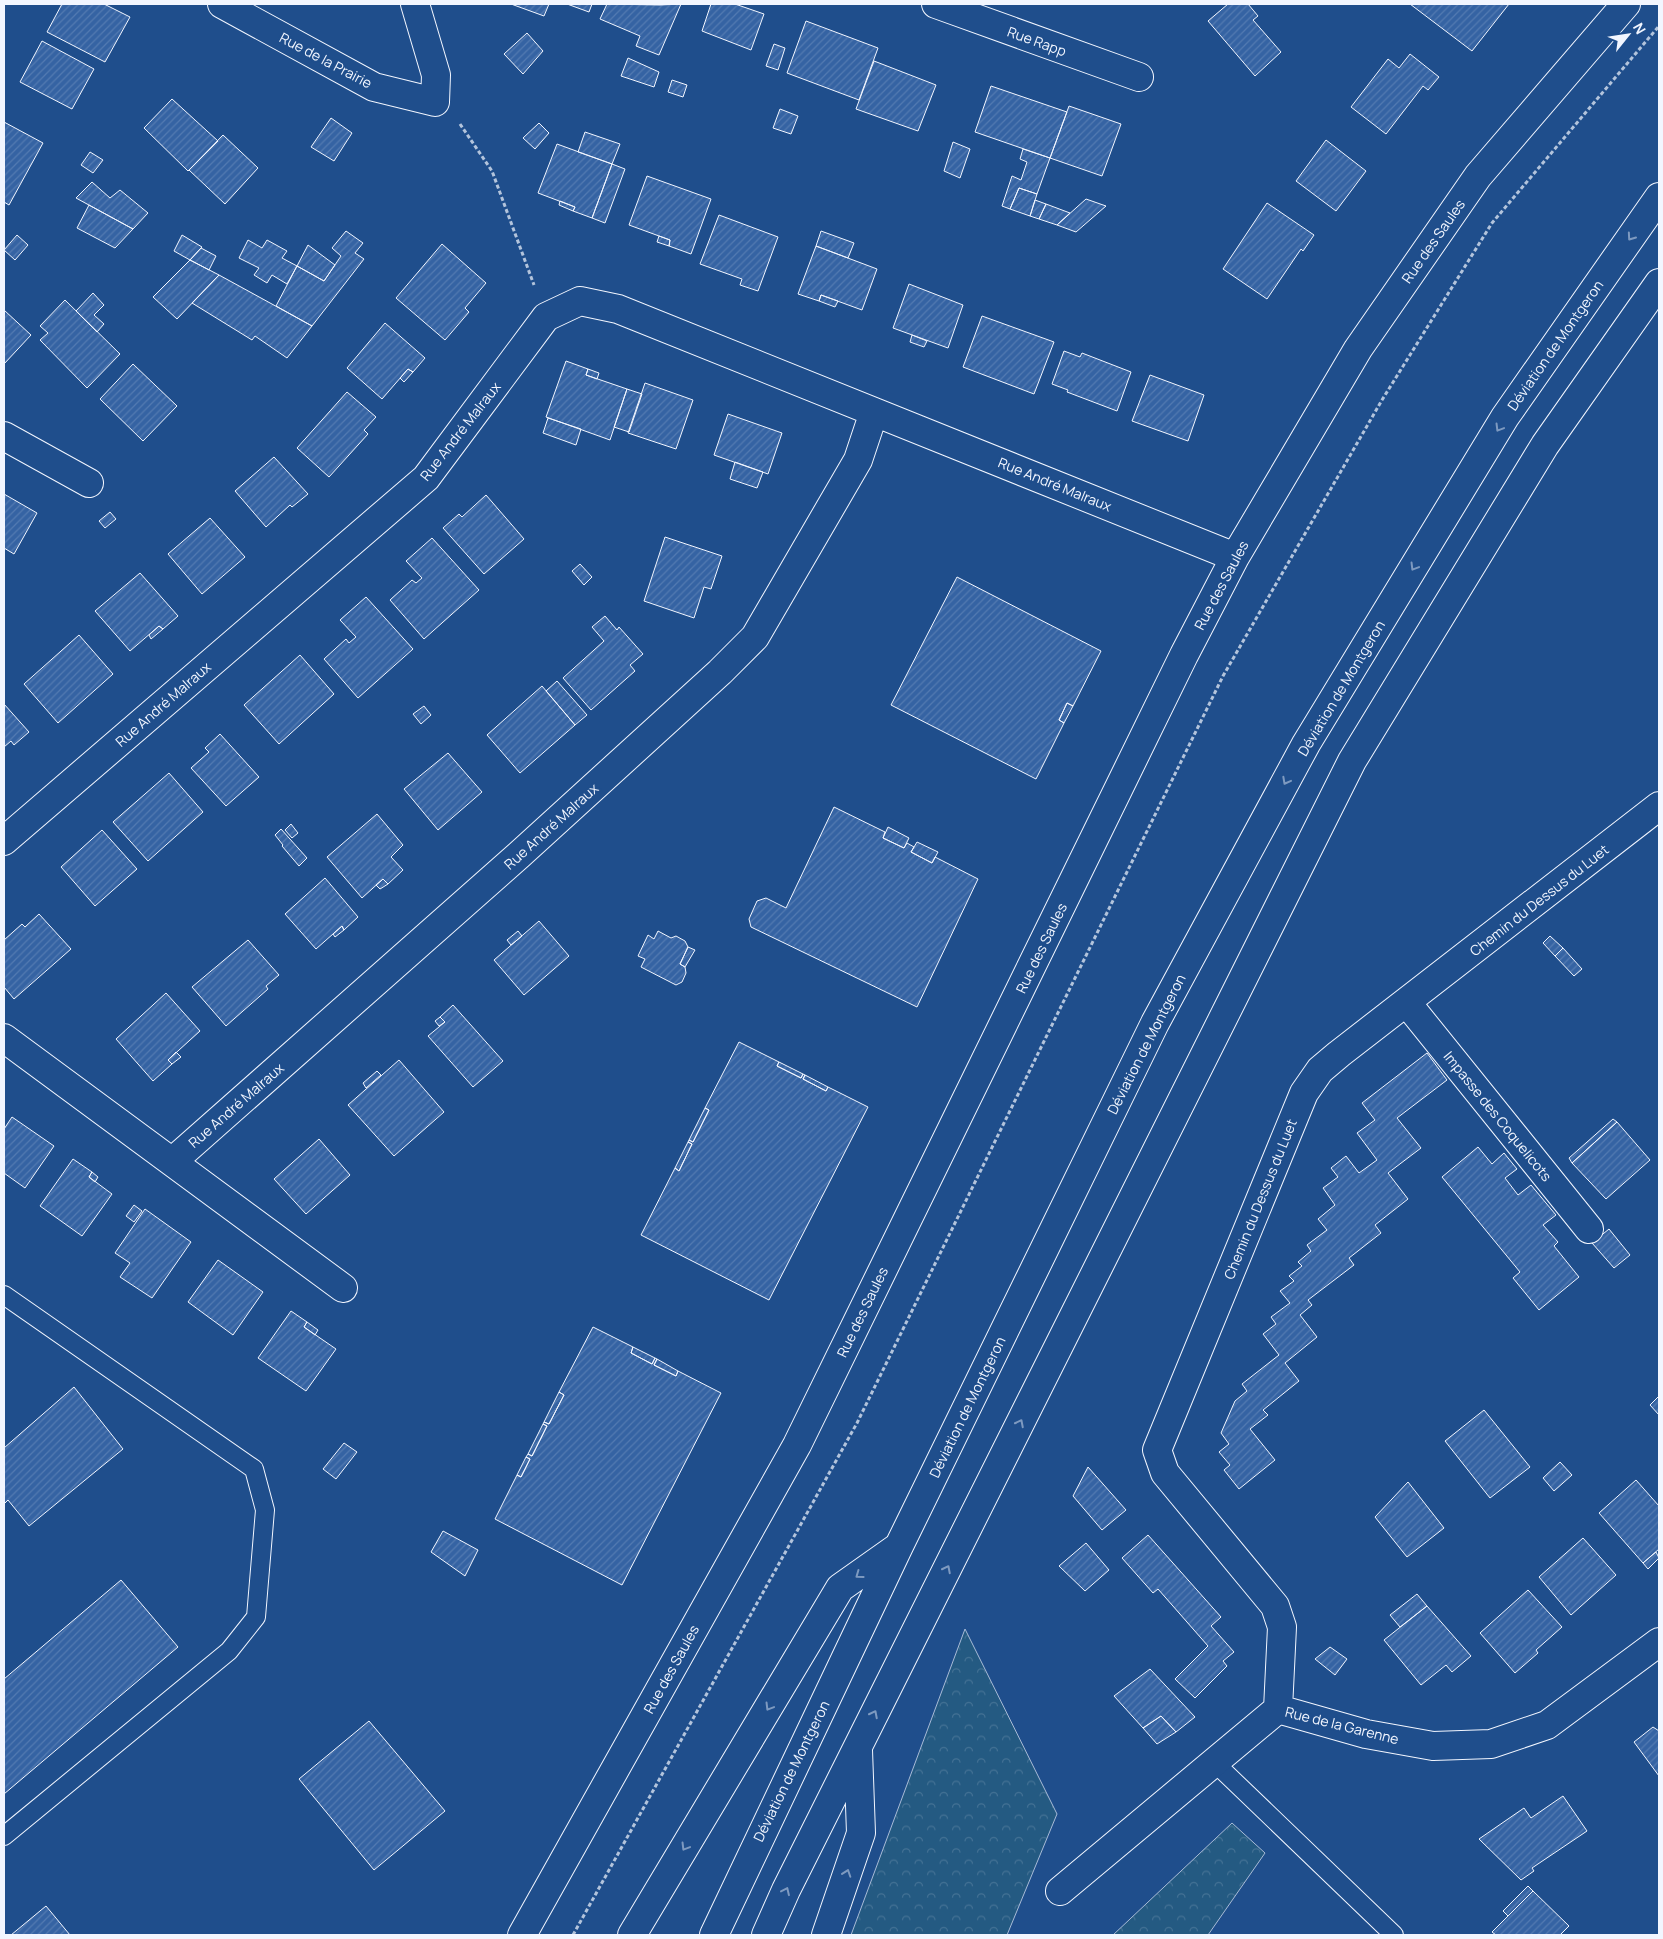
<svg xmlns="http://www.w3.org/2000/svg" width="1663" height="1939" font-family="Manrope,sans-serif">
  <defs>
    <pattern id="forest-crowns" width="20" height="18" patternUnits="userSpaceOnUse" patternTransform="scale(1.25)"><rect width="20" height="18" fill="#245a82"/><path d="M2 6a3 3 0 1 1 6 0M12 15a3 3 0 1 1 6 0" fill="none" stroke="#447295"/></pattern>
    <pattern id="building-hatch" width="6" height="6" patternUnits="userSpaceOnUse" patternTransform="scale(1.25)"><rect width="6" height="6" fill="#3563a3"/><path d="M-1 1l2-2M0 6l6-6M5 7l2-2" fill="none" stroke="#537ab1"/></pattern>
  </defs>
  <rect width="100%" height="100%" fill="#1f4e8c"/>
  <!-- forest -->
  <path fill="url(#forest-crowns)" stroke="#a8bbd7" d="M 965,1629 L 1057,1814 L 1007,1935 L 851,1935 Z
    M 1232,1823 L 1265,1853 L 1208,1935 L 1113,1935 Z"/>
  <!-- building -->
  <path fill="url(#building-hatch)" stroke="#f2f6ff" d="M 62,4 L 104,4 L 130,17 L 105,62 L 47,32 Z
    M 511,4 L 549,4 L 544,16 Z
    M 567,4 L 592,4 L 589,12 Z
    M 607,4 L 660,5 L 681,4 L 659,55 L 636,46 L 640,36 L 600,19 Z
    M 711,4 L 735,4 L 764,14 L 751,50 L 702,31 Z
    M 1228,4 L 1248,4 L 1258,16 L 1253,20 L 1281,52 L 1255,76 L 1208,21 Z
    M 1410,4 L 1509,4 L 1472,51 Z
    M 806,21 L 878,48 L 859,100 L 787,73 Z
    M 527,33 L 543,51 L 523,74 L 504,54 Z
    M 42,41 L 94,69 L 72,109 L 20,82 Z
    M 774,44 L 785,48 L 778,70 L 766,66 Z
    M 1410,54 L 1439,77 L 1428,90 L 1423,86 L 1386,134 L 1351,107 L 1388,59 L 1399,68 Z
    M 628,58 L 659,72 L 654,87 L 621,76 Z
    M 874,61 L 936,85 L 918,131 L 856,109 Z
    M 672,80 L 687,85 L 683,97 L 668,92 Z
    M 991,86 L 1067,112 L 1050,158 L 975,132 Z
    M 172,99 L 218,141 L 188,171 L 144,128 Z
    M 1069,106 L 1121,124 L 1102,176 L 1050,158 Z
    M 780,109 L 798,116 L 791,134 L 773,128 Z
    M 331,118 L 352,133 L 334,161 L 311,147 Z
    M 4,122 L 43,143 L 9,205 L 4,202 Z
    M 539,123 L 549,133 L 535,149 L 523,138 Z
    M 585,132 L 620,144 L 612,164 L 578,152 Z
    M 223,135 L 258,168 L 225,204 L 189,170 Z
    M 1326,140 L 1366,171 L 1336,211 L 1296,181 Z
    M 953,142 L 970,149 L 960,178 L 944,171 Z
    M 557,144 L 612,164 L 592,218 L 573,211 L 575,207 L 538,193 Z
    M 1023,149 L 1050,158 L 1037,194 L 1019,188 L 1010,209 L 1002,206 L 1012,176 L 1021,180 L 1027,162 L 1020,159 Z
    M 90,152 L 103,160 L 93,173 L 81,165 Z
    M 612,164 L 625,169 L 605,223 L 592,218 Z
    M 647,176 L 711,199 L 691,254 L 669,246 L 670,240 L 629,225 Z
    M 92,182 L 110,198 L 120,190 L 148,213 L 133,229 L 76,198 Z
    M 1019,188 L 1037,194 L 1030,216 L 1010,209 Z
    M 1086,199 L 1106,206 L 1076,232 L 1057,225 Z
    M 1035,200 L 1046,204 L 1039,219 L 1030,216 Z
    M 560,201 L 575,207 L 573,211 L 559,205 Z
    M 1267,203 L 1314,235 L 1303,251 L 1301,249 L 1267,299 L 1223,269 Z
    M 1046,204 L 1070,213 L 1057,225 L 1039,219 Z
    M 89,205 L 98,210 L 133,229 L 115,248 L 77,228 Z
    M 719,215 L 778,237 L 758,291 L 740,285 L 742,279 L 700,264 Z
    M 346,231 L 363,243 L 355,253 L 364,259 L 312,326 L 276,306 L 297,266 L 324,281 L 341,256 L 332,248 Z
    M 821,231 L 854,243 L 848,258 L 816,246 Z
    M 17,235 L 28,245 L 15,260 L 4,250 Z
    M 182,235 L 202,247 L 190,260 L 174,251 Z
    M 659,236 L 670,240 L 669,246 L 657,242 Z
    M 248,240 L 262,248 L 267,240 L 287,251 L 282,258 L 297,266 L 287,284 L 272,275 L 267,283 L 254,275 L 259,268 L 239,258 Z
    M 442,244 L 486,283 L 465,308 L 469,312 L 445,340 L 396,298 Z
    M 308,245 L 335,265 L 324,281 L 297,266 Z
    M 816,246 L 877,269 L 862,310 L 821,295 L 819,301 L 798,294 Z
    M 201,248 L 216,256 L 209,270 L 190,260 Z
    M 190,260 L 219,275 L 177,319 L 153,297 Z
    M 219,275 L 312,326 L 287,358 L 255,336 L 252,340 L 192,303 Z
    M 909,284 L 963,305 L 948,348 L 893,328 Z
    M 93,293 L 104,305 L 94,315 L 104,324 L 97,332 L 76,311 Z
    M 821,295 L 838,301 L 835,307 L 819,301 Z
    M 65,300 L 120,354 L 87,388 L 40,340 L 48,333 L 40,326 Z
    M 4,310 L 31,335 L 4,364 Z
    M 982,316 L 1054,342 L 1034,394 L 963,367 Z
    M 385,323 L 425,358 L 413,372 L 408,369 L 382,399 L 347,368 Z
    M 912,335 L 927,341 L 924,347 L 910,342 Z
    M 1064,351 L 1080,357 L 1082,353 L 1131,372 L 1117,411 L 1067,392 L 1068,390 L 1052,384 Z
    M 566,361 L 588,369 L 586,375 L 627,389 L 610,440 L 546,417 Z
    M 133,364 L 177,406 L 143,441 L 100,399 Z
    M 408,369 L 413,372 L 404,382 L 400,378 Z
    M 588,369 L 599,373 L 597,379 L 586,375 Z
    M 1150,375 L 1204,395 L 1188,441 L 1132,421 Z
    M 645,383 L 693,400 L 676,449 L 628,433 Z
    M 627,389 L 642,394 L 629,432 L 614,427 Z
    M 347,392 L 376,417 L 364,430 L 368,434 L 329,477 L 297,448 Z
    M 728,414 L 782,433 L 768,474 L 714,455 Z
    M 548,418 L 581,429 L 576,445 L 543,433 Z
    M 274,457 L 308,494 L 292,507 L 290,505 L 266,527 L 235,491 Z
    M 735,462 L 763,472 L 757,488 L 730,479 Z
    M 4,494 L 37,513 L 14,554 L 4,548 Z
    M 486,495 L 524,539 L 484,574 L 443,528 L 459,514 L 462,517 Z
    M 110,512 L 116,519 L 105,528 L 99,521 Z
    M 210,518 L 245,557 L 202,594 L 168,554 Z
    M 665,537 L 722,556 L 711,589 L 704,587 L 694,618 L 644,601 Z
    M 432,538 L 479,590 L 424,639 L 390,600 L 412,580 L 416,583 L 422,578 L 406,561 Z
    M 580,564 L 592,577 L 584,585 L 572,571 Z
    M 140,573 L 178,616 L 163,629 L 159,626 L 130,651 L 95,611 Z
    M 957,577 L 1101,651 L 1073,706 L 1067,703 L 1059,720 L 1064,723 L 1036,779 L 891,705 Z
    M 366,597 L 413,649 L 358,698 L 324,659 L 346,639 L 349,643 L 356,637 L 340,620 Z
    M 605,616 L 617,630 L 619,627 L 643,654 L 630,665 L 635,671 L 591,710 L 563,678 L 604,641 L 592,627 Z
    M 159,626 L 163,629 L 151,639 L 149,635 Z
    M 79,635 L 113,674 L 58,723 L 24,684 Z
    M 300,655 L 334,694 L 279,744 L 244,705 Z
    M 557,681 L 587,715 L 575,725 L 546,691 Z
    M 542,686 L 575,725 L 520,773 L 487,735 Z
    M 1067,703 L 1073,706 L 1064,723 L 1059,720 Z
    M 4,704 L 29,732 L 14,745 L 11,741 L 4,747 Z
    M 424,706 L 431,715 L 421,724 L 413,714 Z
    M 220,734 L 259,777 L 226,806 L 191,768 L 209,752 L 205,748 Z
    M 448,753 L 482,792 L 438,830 L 404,789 Z
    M 169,773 L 203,812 L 148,861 L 113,822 Z
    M 834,807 L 885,832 L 883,838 L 904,848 L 907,843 L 914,847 L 911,852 L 932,863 L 935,857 L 978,879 L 917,1007 L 751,927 L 749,919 L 757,901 L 766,898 L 786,908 Z
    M 377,814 L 403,845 L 391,857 L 403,870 L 388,884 L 383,879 L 362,898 L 327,857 Z
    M 291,824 L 298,833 L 292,838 L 285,830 Z
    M 888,827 L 909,838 L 904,848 L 883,838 Z
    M 281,829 L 307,858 L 299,866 L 282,846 L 283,845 L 275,835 Z
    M 102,830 L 137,869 L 95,906 L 61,867 Z
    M 917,842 L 938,852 L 932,863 L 911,852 Z
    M 325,878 L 358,917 L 344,930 L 342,926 L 316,949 L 285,914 Z
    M 383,879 L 388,884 L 380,889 L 376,885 Z
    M 39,914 L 71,949 L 14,999 L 4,987 L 4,940 L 22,924 L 25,927 Z
    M 539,921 L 569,956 L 524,995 L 494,960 Z
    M 342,926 L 344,930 L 335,937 L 333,934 Z
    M 518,931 L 522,936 L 511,945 L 507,940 Z
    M 658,931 L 671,938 L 676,936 L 685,941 L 688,947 L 680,964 L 685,967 L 686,973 L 682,982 L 676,985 L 641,967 L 645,959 L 638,956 L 648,935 L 654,939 Z
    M 1550,936 L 1563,948 L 1555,956 L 1543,943 Z
    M 248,940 L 279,975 L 266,986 L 268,989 L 226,1026 L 192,987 Z
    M 688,947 L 695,950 L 685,967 L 680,964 Z
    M 1563,948 L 1582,969 L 1574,976 L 1555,956 Z
    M 166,993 L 200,1031 L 168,1060 L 172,1064 L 153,1081 L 116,1039 Z
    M 453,1005 L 503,1061 L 473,1087 L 428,1036 L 445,1022 L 440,1017 Z
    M 440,1017 L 445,1022 L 439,1026 L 435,1021 Z
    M 739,1042 L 779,1062 L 777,1066 L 801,1078 L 803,1074 L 805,1075 L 803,1079 L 826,1091 L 828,1087 L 868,1107 L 769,1300 L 641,1235 L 675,1168 L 679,1171 L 692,1144 L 688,1142 L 689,1140 L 693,1142 L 709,1110 L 705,1108 Z
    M 176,1052 L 181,1057 L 172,1064 L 168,1060 Z
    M 1427,1053 L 1447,1080 L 1397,1118 L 1421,1148 L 1388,1173 L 1408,1199 L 1375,1225 L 1381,1233 L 1349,1258 L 1354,1265 L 1308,1300 L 1312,1305 L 1300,1315 L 1317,1337 L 1285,1363 L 1299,1381 L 1263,1410 L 1268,1415 L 1250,1429 L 1275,1460 L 1239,1489 L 1224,1470 L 1230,1465 L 1219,1452 L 1229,1444 L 1221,1433 L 1235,1401 L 1247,1391 L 1242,1384 L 1279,1355 L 1263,1334 L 1276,1324 L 1271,1317 L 1290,1303 L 1280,1291 L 1294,1281 L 1289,1276 L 1302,1266 L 1298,1262 L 1311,1251 L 1307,1245 L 1327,1230 L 1318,1219 L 1335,1205 L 1323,1188 L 1338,1177 L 1331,1168 L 1346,1156 L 1359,1173 L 1377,1160 L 1357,1133 L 1375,1120 L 1362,1103 Z
    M 399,1060 L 444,1112 L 394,1156 L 348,1105 Z
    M 779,1062 L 803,1074 L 801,1078 L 777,1066 Z
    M 377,1071 L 381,1075 L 366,1088 L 363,1083 Z
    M 805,1075 L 828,1087 L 826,1091 L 803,1079 Z
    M 705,1108 L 709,1110 L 693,1142 L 689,1140 Z
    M 12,1117 L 54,1146 L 25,1188 L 4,1173 L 4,1129 Z
    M 1613,1119 L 1617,1122 L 1572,1163 L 1569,1158 Z
    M 1617,1122 L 1650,1160 L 1606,1199 L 1572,1163 Z
    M 319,1139 L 350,1175 L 306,1214 L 274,1179 Z
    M 688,1142 L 692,1144 L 679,1171 L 675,1168 Z
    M 1478,1147 L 1492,1164 L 1504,1153 L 1517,1169 L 1505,1178 L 1518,1195 L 1531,1185 L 1556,1215 L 1543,1225 L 1558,1242 L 1554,1246 L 1579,1277 L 1539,1310 L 1513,1278 L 1520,1272 L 1442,1177 Z
    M 73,1159 L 92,1172 L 89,1177 L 112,1194 L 82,1236 L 40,1206 Z
    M 92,1172 L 98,1177 L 95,1182 L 89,1177 Z
    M 134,1205 L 142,1211 L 134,1222 L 126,1216 Z
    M 145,1209 L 191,1242 L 152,1298 L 120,1277 L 130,1263 L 115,1253 Z
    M 1609,1229 L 1630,1255 L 1614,1268 L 1592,1243 Z
    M 218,1260 L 263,1292 L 233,1335 L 188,1302 Z
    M 291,1311 L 307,1322 L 304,1327 L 336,1349 L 306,1391 L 258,1358 Z
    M 307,1322 L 318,1330 L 315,1335 L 304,1327 Z
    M 593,1327 L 633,1347 L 631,1353 L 652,1364 L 655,1358 L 657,1359 L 654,1365 L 676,1376 L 678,1371 L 721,1393 L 622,1585 L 495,1519 L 517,1475 L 521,1477 L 530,1459 L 526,1457 L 528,1454 L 532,1456 L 547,1426 L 543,1424 L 544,1422 L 549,1424 L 564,1395 L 559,1392 Z
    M 633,1347 L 655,1358 L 652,1364 L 631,1353 Z
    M 657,1359 L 678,1371 L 676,1376 L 654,1365 Z
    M 74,1387 L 123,1449 L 29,1526 L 8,1500 L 4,1504 L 4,1448 Z
    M 559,1392 L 564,1395 L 549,1424 L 544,1422 Z
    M 1659,1396 L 1659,1415 L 1650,1405 Z
    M 1484,1410 L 1530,1467 L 1490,1498 L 1445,1441 Z
    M 543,1424 L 547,1426 L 532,1456 L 528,1454 Z
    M 344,1443 L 357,1452 L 336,1479 L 323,1469 Z
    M 526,1457 L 530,1459 L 521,1477 L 517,1475 Z
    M 1560,1462 L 1572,1475 L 1554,1491 L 1543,1478 Z
    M 1088,1467 L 1126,1510 L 1102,1530 L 1073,1496 Z
    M 1636,1480 L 1659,1506 L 1659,1549 L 1643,1563 L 1599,1513 Z
    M 1408,1482 L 1444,1528 L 1407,1557 L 1375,1517 Z
    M 443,1531 L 478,1550 L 465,1576 L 431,1552 Z
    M 1148,1535 L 1221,1617 L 1211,1626 L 1234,1652 L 1223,1661 L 1227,1666 L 1195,1698 L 1175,1679 L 1208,1646 L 1158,1589 L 1153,1593 L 1122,1558 Z
    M 1583,1538 L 1616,1575 L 1571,1615 L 1539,1577 Z
    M 1086,1543 L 1109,1570 L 1085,1591 L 1059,1566 Z
    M 1656,1552 L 1659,1558 L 1648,1569 L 1643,1563 Z
    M 121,1580 L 178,1647 L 4,1794 L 4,1679 Z
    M 1528,1590 L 1562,1627 L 1536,1650 L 1538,1653 L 1515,1673 L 1480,1633 Z
    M 1417,1594 L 1427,1606 L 1400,1627 L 1390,1615 Z
    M 1427,1606 L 1471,1656 L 1452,1672 L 1446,1665 L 1421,1685 L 1384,1640 Z
    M 1330,1647 L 1347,1659 L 1335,1675 L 1315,1659 Z
    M 1150,1669 L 1195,1717 L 1176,1732 L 1161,1716 L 1143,1728 L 1114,1696 Z
    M 1161,1716 L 1176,1732 L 1157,1744 L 1143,1728 Z
    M 369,1721 L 445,1811 L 374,1870 L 299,1779 Z
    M 1653,1727 L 1659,1731 L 1659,1776 L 1634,1742 Z
    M 1563,1796 L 1587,1831 L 1532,1868 L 1534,1871 L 1521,1880 L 1479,1839 L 1524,1808 L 1531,1818 Z
    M 1528,1886 L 1533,1891 L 1508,1916 L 1503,1911 Z
    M 1533,1891 L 1569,1926 L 1560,1935 L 1496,1935 L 1492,1932 Z
    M 46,1906 L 70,1935 L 11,1935 Z"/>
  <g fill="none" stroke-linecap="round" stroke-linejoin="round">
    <!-- service casing -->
    <g stroke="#f2f6ff" stroke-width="20">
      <path id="service" d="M 4,1295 L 254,1469 L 265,1510 L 256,1617 L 229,1651 L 4,1836
        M 1214,1762 L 1394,1935"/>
    </g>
    <!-- minor casing -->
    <g stroke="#f2f6ff" stroke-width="30">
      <path id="minor" d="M 222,4 L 374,87 L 435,102 L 436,75 L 415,4
        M 936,4 L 1139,77
        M 4,436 L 89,483
        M 4,841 L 426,478 L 546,317 L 580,301 L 618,309 L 1235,557
        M 1407,1003 L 1589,1229
        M 4,1038 L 343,1288
        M 173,1161 L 519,855 L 720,672 L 755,637 L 858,460 L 874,412
        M 1278,1709 L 1282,1627 L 1275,1606 L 1165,1473 L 1157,1450 L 1304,1093 L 1320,1070 L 1339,1054 L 1659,806
        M 1060,1891 L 1278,1709 L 1366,1734 L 1433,1746 L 1491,1744 L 1547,1725 L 1659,1642
        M 522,1935 L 797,1445 L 1184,655 L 1235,557 L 1358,349 L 1478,176 L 1626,4"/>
    </g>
    <!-- primary casing -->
    <g stroke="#f2f6ff" stroke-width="30">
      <path id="primary" d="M 632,1935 L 840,1588 L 898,1547
        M 714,1935 L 899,1546 L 1155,1023 L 1306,744 L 1505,417 L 1659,197
        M 766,1935 L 786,1890 L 1352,761 L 1545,445 L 1659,283
        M 826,1935 L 861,1833 L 858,1750"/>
    </g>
    <!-- path -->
    <path stroke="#b3c4dc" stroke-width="3" stroke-dasharray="4 2.5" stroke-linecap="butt" d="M 460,124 L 492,171 L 534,285
      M 573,1935 L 857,1423 L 1223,676 L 1382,400 L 1492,223 L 1659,26"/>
    <!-- service -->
    <use href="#service" stroke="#1f4e8c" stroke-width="18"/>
    <!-- minor -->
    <use href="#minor" stroke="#1f4e8c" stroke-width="28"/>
    <!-- primary -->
    <use href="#primary" stroke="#1f4e8c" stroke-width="28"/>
  </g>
  <!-- one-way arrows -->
  <defs><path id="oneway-chevron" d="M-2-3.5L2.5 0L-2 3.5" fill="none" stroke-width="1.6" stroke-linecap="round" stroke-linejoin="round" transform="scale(1.25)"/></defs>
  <g stroke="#7e9ac0">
    <use href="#oneway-chevron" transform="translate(1631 237) rotate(125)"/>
    <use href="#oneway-chevron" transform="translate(1499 428) rotate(121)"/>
    <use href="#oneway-chevron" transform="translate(1414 567) rotate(121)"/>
    <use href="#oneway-chevron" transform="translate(1286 781) rotate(118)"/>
    <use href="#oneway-chevron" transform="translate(1020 1423) rotate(-63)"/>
    <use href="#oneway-chevron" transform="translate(947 1569) rotate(-63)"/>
    <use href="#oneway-chevron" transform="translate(859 1575) rotate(144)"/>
    <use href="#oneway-chevron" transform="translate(769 1707) rotate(121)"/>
    <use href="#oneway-chevron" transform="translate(874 1714) rotate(-63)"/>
    <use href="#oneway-chevron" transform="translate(685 1847) rotate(121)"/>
    <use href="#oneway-chevron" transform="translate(847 1873) rotate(-71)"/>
    <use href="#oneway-chevron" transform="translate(786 1891) rotate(-65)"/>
  </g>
  <g text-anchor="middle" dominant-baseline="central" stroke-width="4" stroke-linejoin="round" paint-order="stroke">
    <!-- street labels -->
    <g font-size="14" fill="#f2f6ff" stroke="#1f4e8c">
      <text transform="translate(1037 41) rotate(20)">Rue Rapp</text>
      <text transform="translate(326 60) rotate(28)">Rue de la Prairie</text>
      <text transform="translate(1433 241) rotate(-55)">Rue des Saules</text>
      <text transform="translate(1555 345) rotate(-55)">Déviation de Montgeron</text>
      <text transform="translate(460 431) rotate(-52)">Rue André Malraux</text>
      <text transform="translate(1055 484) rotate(22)">Rue André Malraux</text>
      <text transform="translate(1221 585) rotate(-62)">Rue des Saules</text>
      <text transform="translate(1341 688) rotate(-59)">Déviation de Montgeron</text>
      <text transform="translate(163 704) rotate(-41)">Rue André Malraux</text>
      <text transform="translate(551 826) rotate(-42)">Rue André Malraux</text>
      <text transform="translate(1539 900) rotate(-38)">Chemin du Dessus du Luet</text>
      <text transform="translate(1041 948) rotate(-64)">Rue des Saules</text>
      <text transform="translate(1146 1044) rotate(-63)">Déviation de Montgeron</text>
      <text transform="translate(236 1105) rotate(-41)">Rue André Malraux</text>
      <text transform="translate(1498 1116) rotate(51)">Impasse des Coquelicots</text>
      <text transform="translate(1260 1199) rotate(-68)">Chemin du Dessus du Luet</text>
      <text transform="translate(862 1312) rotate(-64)">Rue des Saules</text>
      <text transform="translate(967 1407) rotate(-64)">Déviation de Montgeron</text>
      <text transform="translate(671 1669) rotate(-61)">Rue des Saules</text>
      <text transform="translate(1342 1725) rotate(14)">Rue de la Garenne</text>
      <text transform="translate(791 1771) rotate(-64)">Déviation de Montgeron</text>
    </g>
  </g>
  <!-- border -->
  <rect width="1663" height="1939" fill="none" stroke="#f2f6ff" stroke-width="10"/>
  <!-- north arrow -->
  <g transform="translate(1628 35) rotate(60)" stroke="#1f4e8c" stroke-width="4" paint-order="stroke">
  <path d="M0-4L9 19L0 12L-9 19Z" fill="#f2f6ff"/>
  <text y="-8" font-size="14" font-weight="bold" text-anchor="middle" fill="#f2f6ff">N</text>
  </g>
</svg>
